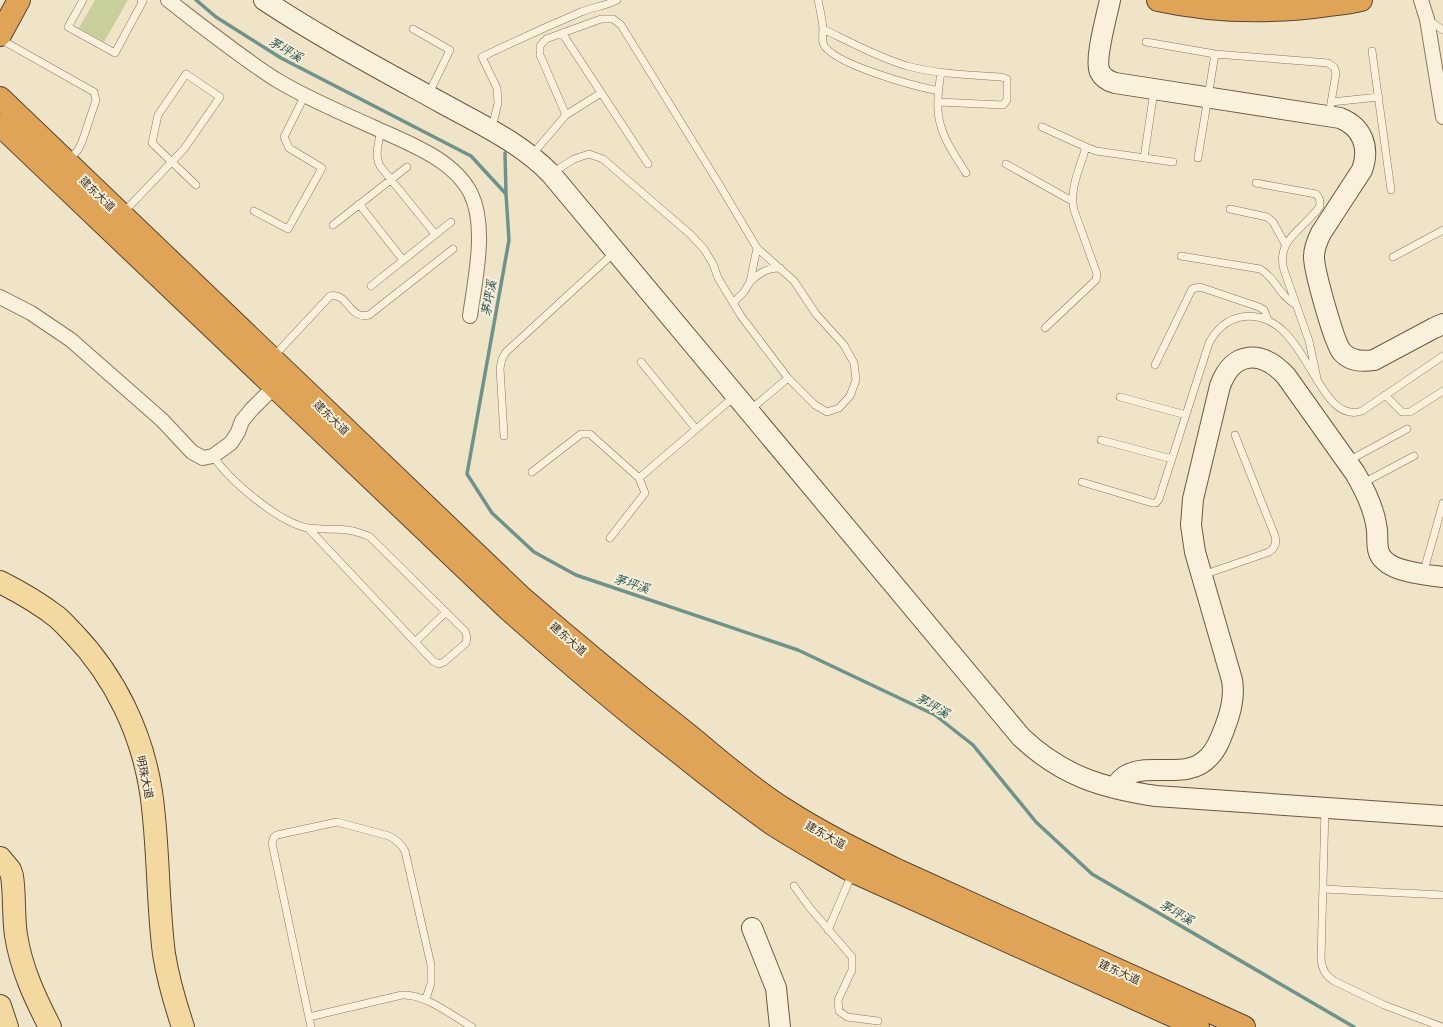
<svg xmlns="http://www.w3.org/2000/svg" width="1443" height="1027" font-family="Literata,'Noto Sans SC',serif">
  <rect width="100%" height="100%" fill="#f0e4c8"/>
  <!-- green -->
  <path fill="#c9cf9b" d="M 95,0 L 128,0 L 104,42 L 79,28 Z"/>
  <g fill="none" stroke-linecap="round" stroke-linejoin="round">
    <!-- stream -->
    <path stroke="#6f938a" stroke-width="3.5" d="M 196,0 L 216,17 L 281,58 L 471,156 L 506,194 L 509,240 L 467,474 L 492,513 L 534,552 L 576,575 L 798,650 L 935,715 L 973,745 L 1036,822 L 1092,874 L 1354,1027
      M 505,153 L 506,193"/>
    <!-- lane casing -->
    <g stroke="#8d765c" stroke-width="8">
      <path id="lane" d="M 83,0 L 68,27 L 115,53 L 143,1 L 141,0
        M 818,0 C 820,9 822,18 823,28 C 823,32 822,38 823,43 C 830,64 918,87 939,91
        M 1427,19 L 1443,30
        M 413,29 L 450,50 L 428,95
        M 823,29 C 850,42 877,57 907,66 C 938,74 970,75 1001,77 L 1007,79 L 1007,100 L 1003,105 L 938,102
        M 562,33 L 648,164
        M 0,39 L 94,92 L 96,100 L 82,142 L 78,150 L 68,161
        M 1146,42 L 1215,54 L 1328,63 L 1334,67 L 1336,73 L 1329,115
        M 1372,51 L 1391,190
        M 941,72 C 939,85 937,98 938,110 C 939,134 954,154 966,173
        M 1331,102 L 1379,97
        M 566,115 L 601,93
        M 1042,127 L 1086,147 L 1096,151 L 1173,162
        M 492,128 L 498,103 L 497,88 L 482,57 C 515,41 548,26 581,12 C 593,7 606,6 617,0
        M 381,130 C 379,143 374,154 380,166 L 435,234
        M 531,156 L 566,115 L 540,55 L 540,46 L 546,39 L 601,19 L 613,19 L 621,25 L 719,184 L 757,248 L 794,281 L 816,314 L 844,345 L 854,363 L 856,380 L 850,396 L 839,408 L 827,412 L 815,405 L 788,378 L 741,316 L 718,278 L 713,264 L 704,249 L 690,234 L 603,159 L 589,154 L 574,159 L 552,173
        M 1144,158 L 1154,91
        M 1198,158 L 1215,54
        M 1006,164 L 1072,201
        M 1256,183 L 1316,194 C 1320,198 1320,201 1320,206 C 1305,229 1275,239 1284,270 L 1309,341 L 1317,378
        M 359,204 L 403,260
        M 1230,209 L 1267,217 L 1273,222 L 1285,244
        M 254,211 L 288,229 L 322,168 L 289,148 L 284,137 L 305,95
        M 123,213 L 184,149 L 220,97 L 186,74 L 158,115 L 152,143 L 196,185
        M 333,225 L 407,167
        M 1181,256 L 1260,269 C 1271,275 1276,286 1284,295 C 1287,299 1292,302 1296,305
        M 1393,257 L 1443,230
        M 750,282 C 759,273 767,268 780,268
        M 371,286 L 451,222
        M 733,303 L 744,292 L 750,282 L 757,248
        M 1045,328 L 1096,280 L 1097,274 L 1074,210 C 1069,189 1080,168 1086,147
        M 273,357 L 330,296 C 349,292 348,320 369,315 L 453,249
        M 641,362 L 696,429
        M 1155,365 L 1192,289 L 1200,287 L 1259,307 L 1264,310 L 1268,320
        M 1385,395 L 1402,412 L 1410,412 L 1443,391
        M 1120,397 L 1186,415
        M 750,410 L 788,378
        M 504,436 L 500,368 L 502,359 L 506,352 L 615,252
        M 1101,440 L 1172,459
        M 213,456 C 230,481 277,521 307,528 C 312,529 317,528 322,529 C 340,529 354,529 370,537 L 465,631 L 467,637 L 466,643 L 444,662 L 439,664 L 433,661 L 308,528
        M 1348,461 L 1407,429
        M 532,472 L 581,434 L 590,434 L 639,478 L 645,493 L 610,538
        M 639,478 L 735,396
        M 1082,482 L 1152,503 L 1156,503 L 1159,499 L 1209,343 C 1216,330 1226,320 1241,317 C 1308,306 1314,427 1362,411 L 1443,356
        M 1363,483 L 1414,456
        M 1423,574 L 1443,503
        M 1203,575 L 1269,552 C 1275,548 1277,543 1275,536 L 1235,435
        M 415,642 L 446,612
        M 1325,808 L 1321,959 C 1322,969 1325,975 1334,981 L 1384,1005 L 1442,1027
        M 794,886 L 810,908 L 852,957 L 852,970 L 838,1000 L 839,1011 L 847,1017 L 878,1021
        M 1323,889 L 1443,895
        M 828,930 L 852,874
        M 309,1017 L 402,995 C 426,994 451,1015 472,1027
        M 311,1027 L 272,843 L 274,837 L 277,835 L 337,822 L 389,836 C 397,840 401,844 405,851 L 431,965 L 431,983 L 426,999"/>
    </g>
    <!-- street casing -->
    <g stroke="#8d765c" stroke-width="16">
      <path id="street" d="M 168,0 C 203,27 238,55 275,79 C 306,98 340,112 373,127 C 406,142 454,159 471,194 C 487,227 475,280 470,316
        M 1421,0 L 1427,19 L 1443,117
        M 0,297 L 31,313 L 71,340 L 162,420 L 192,452 L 203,458 L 213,456 L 231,443 L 238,432 L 242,421 L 252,409 L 280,381"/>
    </g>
    <!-- secondary casing -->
    <g stroke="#6f573f" stroke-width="22">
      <path id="secondary" d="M 264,0 C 320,37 380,69 440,102 C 478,123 520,142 551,174 L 1021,737 C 1061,775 1101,788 1156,796 L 1443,816
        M 1110,0 C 1107,15 1094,60 1100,72 C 1103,78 1108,81 1115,83 L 1340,118 C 1363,127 1370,148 1362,170 L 1321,233 C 1317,241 1314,248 1314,257 C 1314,270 1334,343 1342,352 C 1350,361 1362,362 1374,360 L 1434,328 L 1443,324
        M 1114,788 C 1118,783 1121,778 1127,775 C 1153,762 1187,781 1209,757 C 1217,749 1221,738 1225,727 C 1231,712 1235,697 1232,680 L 1195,552 L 1191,525 L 1193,499 L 1220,386 C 1233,350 1262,350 1286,376 L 1355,473 C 1362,485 1369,498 1373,512 C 1375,517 1376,524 1377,530 C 1378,541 1375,553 1385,561 C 1396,572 1427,575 1443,577
        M 752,928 L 776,988 L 780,1027"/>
    </g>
    <!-- primary casing -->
    <g stroke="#5b4430" stroke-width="24">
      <path id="primary" d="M 0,582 C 20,592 39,603 57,617 C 63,622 68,628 74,634 C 115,677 142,733 151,792 C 159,845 157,900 164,954 C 168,979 175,1003 183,1027
        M 0,858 L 10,870 L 12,876 C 15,895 13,915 16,935 C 21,968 35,998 50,1027
        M 0,1006 L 7,1027"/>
    </g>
    <!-- highway casing -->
    <g stroke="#5b4430" stroke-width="24">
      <path id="highway" d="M 1158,0 C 1213,12 1272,13 1328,5 C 1339,4 1350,3 1361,0
        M 0,35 L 19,0
        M 0,98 L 520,596 C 574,643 630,689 686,733 C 718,759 749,787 784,809 C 821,833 860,852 899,871 L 1244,1027
        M 0,125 L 508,609 C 563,658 619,706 677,751 C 708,776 739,800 771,823 C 797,840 825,855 852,871 L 1198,1027"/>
    </g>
    <!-- lane -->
    <use href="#lane" stroke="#faf1dc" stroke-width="7"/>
    <!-- street -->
    <use href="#street" stroke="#faf1dc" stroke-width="14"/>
    <!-- secondary -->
    <use href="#secondary" stroke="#faf1dc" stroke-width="20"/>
    <!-- primary -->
    <use href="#primary" stroke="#f3d9a0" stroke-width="22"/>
    <!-- highway -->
    <use href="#highway" stroke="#e0a458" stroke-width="22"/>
  </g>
  <g text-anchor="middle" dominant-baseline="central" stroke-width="4" stroke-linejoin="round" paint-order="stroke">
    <!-- street labels -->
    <g font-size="11" fill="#3d2e20" stroke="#f7eed8">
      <text transform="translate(98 193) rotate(44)">建东大道</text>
      <text transform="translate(332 417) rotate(44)">建东大道</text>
      <text transform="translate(569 638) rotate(41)">建东大道</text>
      <text transform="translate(146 777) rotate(78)">明珠大道</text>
      <text transform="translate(826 834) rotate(29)">建东大道</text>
      <text transform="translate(1120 971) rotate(24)">建东大道</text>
    </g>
    <!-- water labels -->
    <g font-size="12" font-style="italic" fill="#2f5d5a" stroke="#f7eed8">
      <text transform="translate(286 49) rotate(30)">茅坪溪</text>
      <text transform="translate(488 298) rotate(-80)">茅坪溪</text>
      <text transform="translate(632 583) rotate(18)">茅坪溪</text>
      <text transform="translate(933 705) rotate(30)">茅坪溪</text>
      <text transform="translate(1177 912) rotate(30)">茅坪溪</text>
    </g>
  </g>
</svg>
